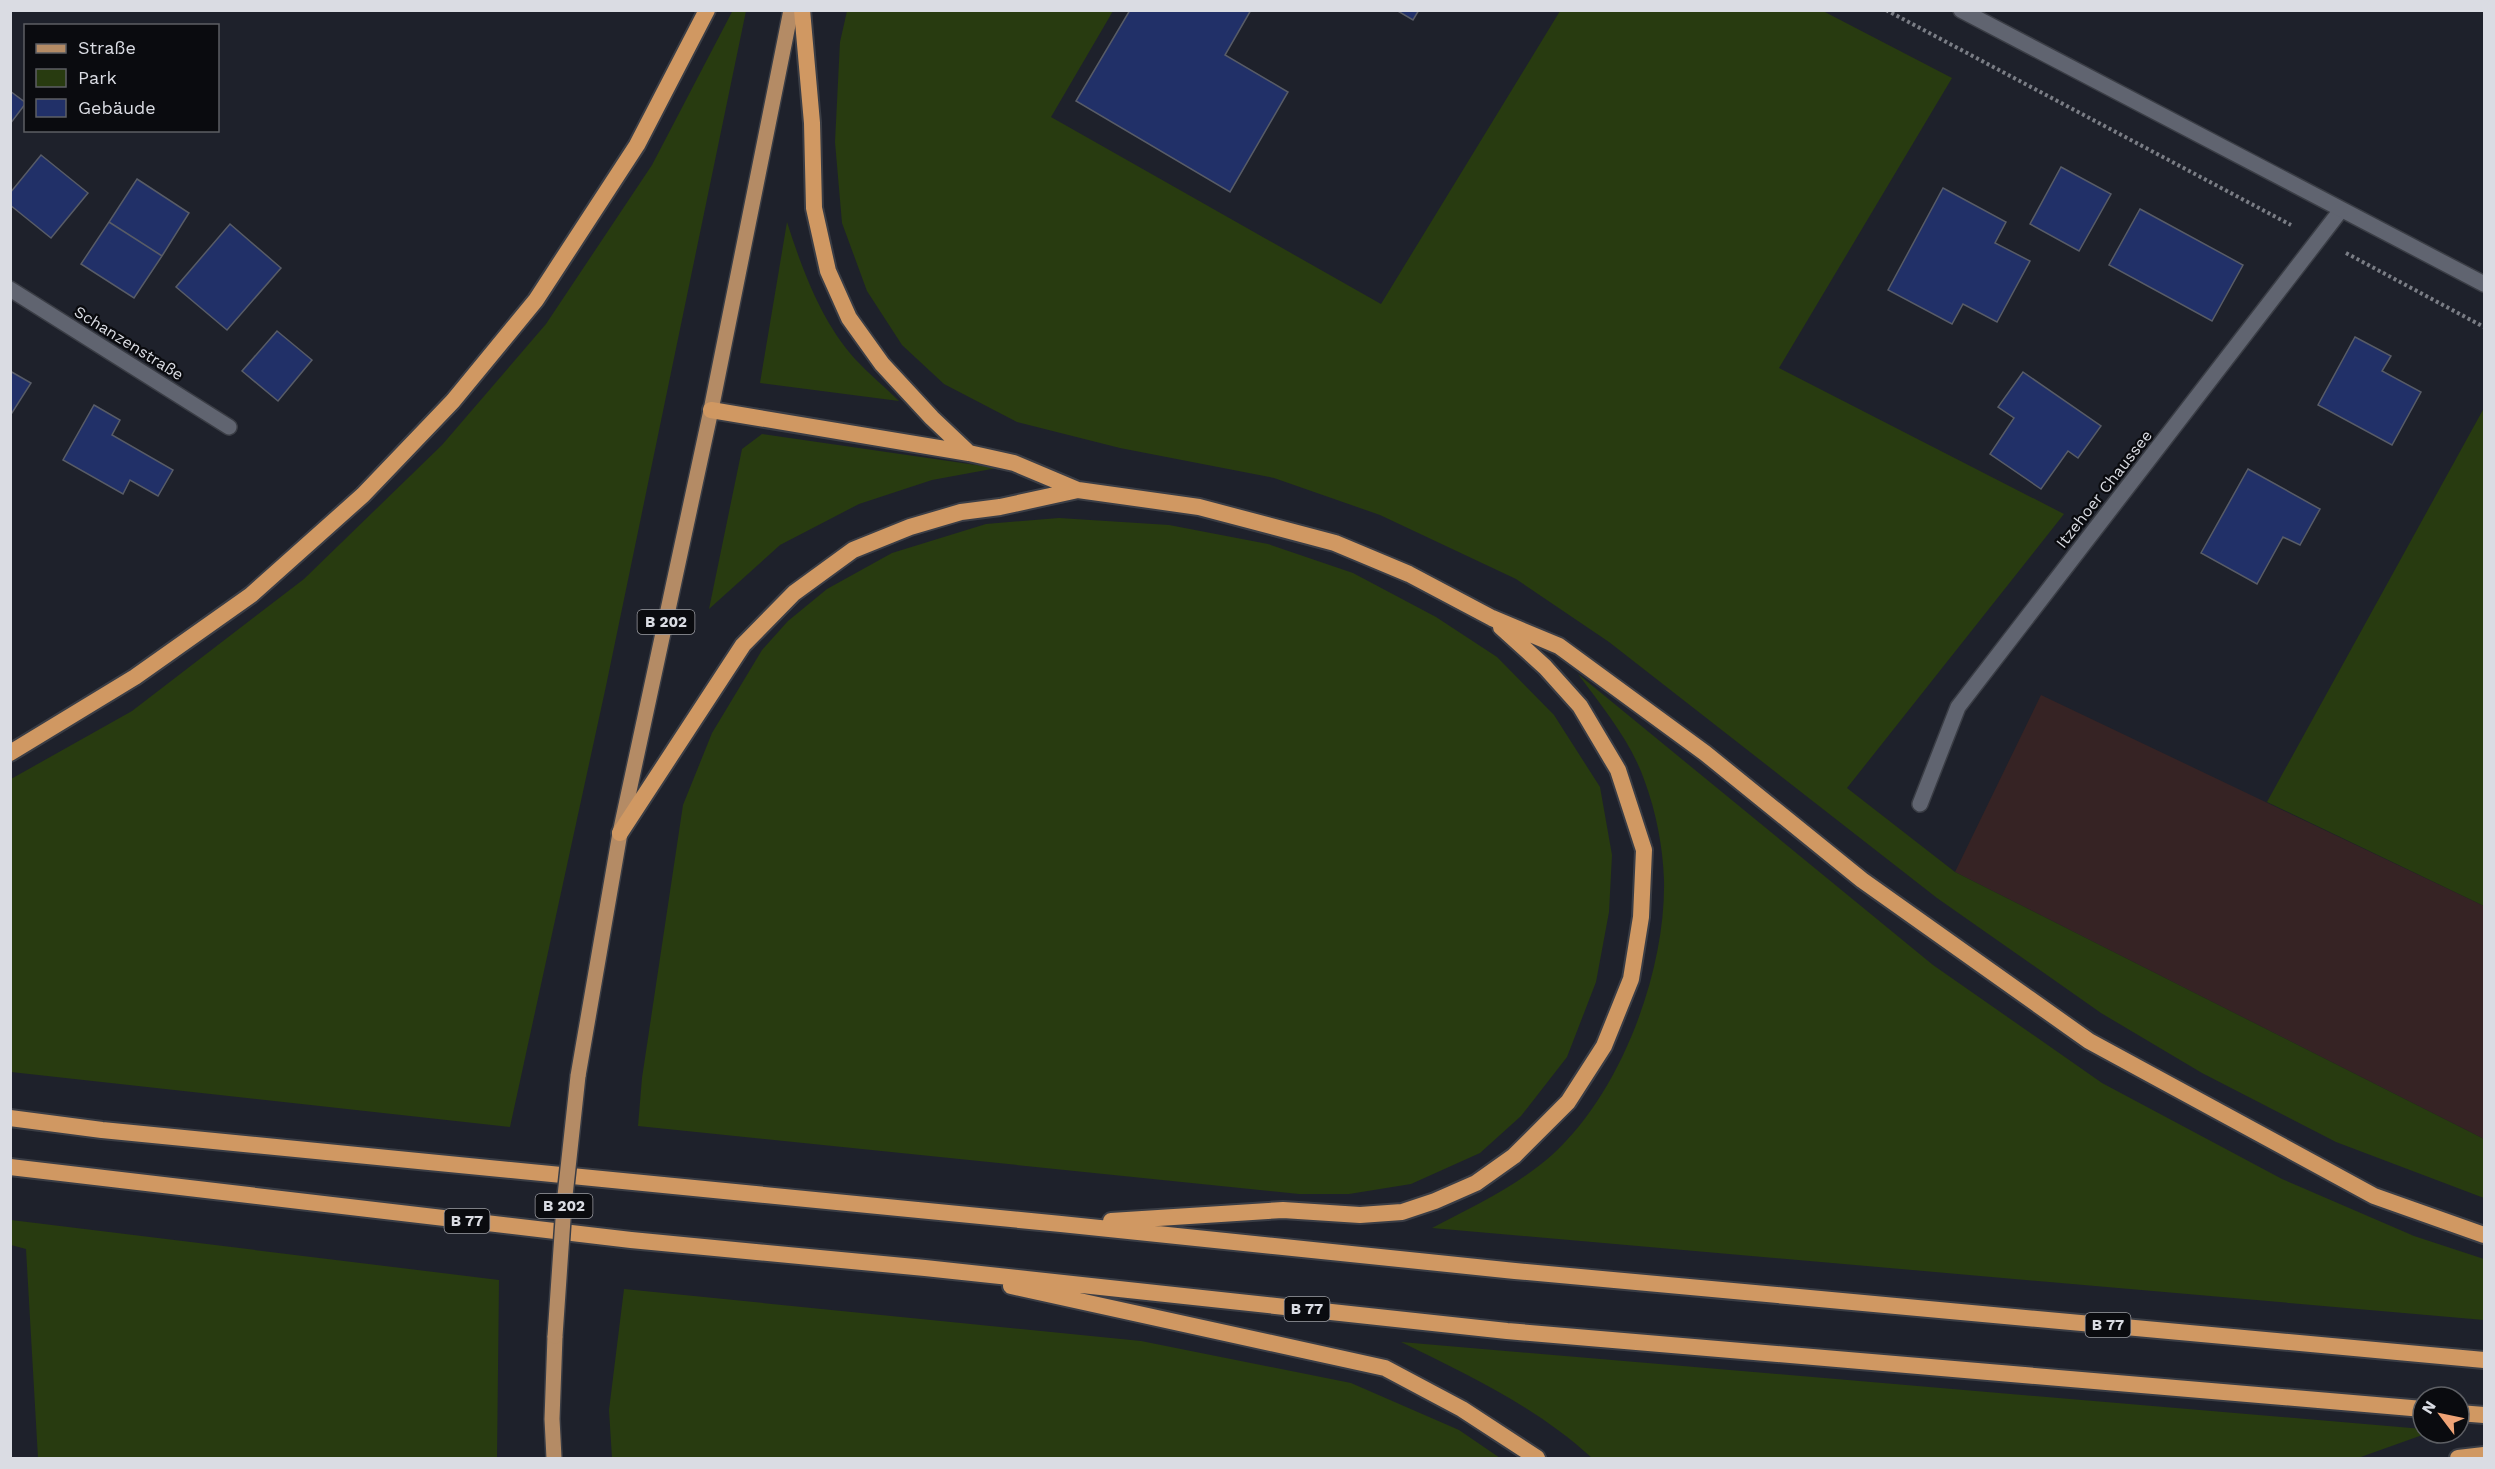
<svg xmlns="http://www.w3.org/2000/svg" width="2495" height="1469" font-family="'Work Sans',sans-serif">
  <rect width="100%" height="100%" fill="#1e212b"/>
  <!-- commercial -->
  <path fill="#362324" d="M 2041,695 L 2484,906 L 2484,1139 L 1955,872 Z"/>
  <!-- green -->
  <path fill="#283b10" d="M 733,10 L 746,11 L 606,686 L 510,1127 L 11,1072 L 11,779 L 132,711 L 304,579 L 442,445 L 546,324 L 652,165 Z
    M 847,11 L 1113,11 L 1051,117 L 1381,304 L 1560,11 L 1823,11 L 1952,78 L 1779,368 L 2064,514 L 1847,788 L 1955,872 L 2484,1139 L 2484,1198 L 2336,1142 L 2202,1073 L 2101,1013 L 1937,898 L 1609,642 L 1516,579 L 1380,515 L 1274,478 L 1120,448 L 1017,422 L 944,384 L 902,345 L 867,291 L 842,223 L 835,142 L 840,42 Z
    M 787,222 C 802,269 821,321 855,359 C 869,374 885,387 899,401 L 760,383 Z
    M 2484,408 L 2484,906 L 2267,802 Z
    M 762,434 L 997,468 L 932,480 L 859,504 L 780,545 L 709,609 L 742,449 Z
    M 1059,518 L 1169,525 L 1268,544 L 1353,573 L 1436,617 L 1497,657 L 1554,715 L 1600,787 L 1612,855 L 1609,912 L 1596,982 L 1567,1057 L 1521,1116 L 1480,1153 L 1411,1184 L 1349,1194 L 1299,1194 L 638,1126 L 642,1078 L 683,805 L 712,733 L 762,650 L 788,621 L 827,589 L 892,553 L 986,524 Z
    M 1578,674 L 1933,965 L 2102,1083 L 2282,1179 L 2414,1236 L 2484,1259 L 2484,1320 L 1432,1228 C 1474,1206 1517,1186 1552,1155 C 1621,1093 1666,971 1664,880 C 1663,847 1656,812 1645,782 C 1631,741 1603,708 1578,674 Z
    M 11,1220 L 499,1280 L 497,1458 L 38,1458 L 26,1249 L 11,1245 Z
    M 624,1289 L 1141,1341 L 1351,1383 L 1459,1430 L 1500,1458 L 612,1458 L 609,1410 Z
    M 1401,1342 L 2423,1429 L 2423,1433 L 2428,1433 L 2358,1458 L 1592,1458 C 1537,1407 1468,1375 1401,1342 Z"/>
  <!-- building -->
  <path fill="#213068" stroke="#585c67" stroke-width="1.5" d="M 1130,10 L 1251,10 L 1225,55 L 1288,92 L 1230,192 L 1076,101 Z
    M 1396,10 L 1419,10 L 1413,20 Z
    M 10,91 L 26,103 L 10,124 Z
    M 41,155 L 88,193 L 51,238 L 10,205 L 10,193 Z
    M 2061,167 L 2111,194 L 2079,251 L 2030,224 Z
    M 137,179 L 189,213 L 162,256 L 109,222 Z
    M 1943,188 L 2006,222 L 1995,243 L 2030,261 L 1997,322 L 1963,304 L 1952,324 L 1888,290 Z
    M 2140,209 L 2243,265 L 2212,321 L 2109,265 Z
    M 109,222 L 162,256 L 134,298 L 81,264 Z
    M 230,224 L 281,268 L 227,330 L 176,287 Z
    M 277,331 L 312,360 L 278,401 L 242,371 Z
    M 2355,337 L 2391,356 L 2382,371 L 2421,392 L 2392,445 L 2318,405 Z
    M 10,371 L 31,383 L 10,416 Z
    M 2023,372 L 2101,426 L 2078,458 L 2068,451 L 2041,489 L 1990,454 L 2014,418 L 1998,407 Z
    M 94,405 L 120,420 L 112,435 L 173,470 L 158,496 L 130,480 L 123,494 L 63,460 Z
    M 2248,469 L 2320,509 L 2300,545 L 2283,537 L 2257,584 L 2201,553 Z"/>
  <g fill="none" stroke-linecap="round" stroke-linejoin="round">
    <!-- minor casing -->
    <g stroke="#3a3d45" stroke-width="18">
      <path id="minor" d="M 10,289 L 229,427
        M 1920,804 L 1958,707 L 2341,210"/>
    </g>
    <!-- tertiary casing -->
    <g stroke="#3a3d45" stroke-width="18">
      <path id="tertiary" d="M 1961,10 L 2484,284"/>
    </g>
    <!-- primary casing -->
    <g stroke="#3a3d45" stroke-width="18">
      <path id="primary" d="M 578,1076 L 620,833 L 711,410 L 791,10
        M 554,1458 L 552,1419 L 555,1336"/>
    </g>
    <!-- trunk casing -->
    <g stroke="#3a3d45" stroke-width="20">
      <path id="trunk" d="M 802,10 L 812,123 L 814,208 L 828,271 L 849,318 L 882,364 L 932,418 L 969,453
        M 711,410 L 969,453 L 1014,463 L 1078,490 L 1199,507 L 1335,543 L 1409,574 L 1492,618 L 1559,646 L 1705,753 L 1862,880 L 2089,1041 L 2374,1196 L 2484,1235
        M 10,753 L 135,677 L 251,595 L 363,495 L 453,401 L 536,300 L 637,145 L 707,10
        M 620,833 L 743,645 L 794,593 L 853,550 L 910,527 L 961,512 L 1000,507 L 1078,490
        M 10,1118 L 102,1130 L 1061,1224 L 1515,1271 L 2484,1360
        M 10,1167 L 631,1240 L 925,1268 L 1507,1331 L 2423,1409
        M 1111,1221 L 1283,1210 L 1360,1215 L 1402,1212 L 1435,1201 L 1476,1183 L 1514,1156 L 1568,1102 L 1604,1046 L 1631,979 L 1641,917 L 1644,850 L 1618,770 L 1580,706 L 1545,667 L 1501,627
        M 1011,1286 L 1385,1368 L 1462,1409 L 1537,1458
        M 2459,1413 L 2484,1415
        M 2458,1458 L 2484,1455"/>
    </g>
    <!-- path -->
    <path stroke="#7a7d85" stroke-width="4" stroke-dasharray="3 3" stroke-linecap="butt" d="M 1886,10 L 2291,225
      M 2346,253 L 2484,327"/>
    <!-- minor -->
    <use href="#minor" stroke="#606470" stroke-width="15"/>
    <!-- tertiary -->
    <use href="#tertiary" stroke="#606470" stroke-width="15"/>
    <!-- primary -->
    <use href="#primary" stroke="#b48b65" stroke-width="15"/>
    <!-- trunk -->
    <use href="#trunk" stroke="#d09862" stroke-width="16"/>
    <!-- primary-bridge casing -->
    <g stroke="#3a3d45" stroke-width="18" stroke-linecap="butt">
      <path id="primary-bridge" d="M 555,1336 L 564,1205 L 578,1076"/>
    </g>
    <!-- primary-bridge -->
    <use href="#primary-bridge" stroke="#b48b65" stroke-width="15"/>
  </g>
  <g text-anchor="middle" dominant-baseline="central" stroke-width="4.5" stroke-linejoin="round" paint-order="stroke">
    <!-- shield labels -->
    <g fill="#0a0b0f" stroke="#9c9da3" stroke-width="1.5">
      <rect x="637.5" y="610" width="57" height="24" rx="4.5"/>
      <rect x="535.5" y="1194" width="57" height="24" rx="4.5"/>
      <rect x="444.5" y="1209" width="45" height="24" rx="4.5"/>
      <rect x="1284.5" y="1297" width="45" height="24" rx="4.5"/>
      <rect x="2085.5" y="1313" width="45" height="24" rx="4.5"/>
    </g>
    <g font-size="15" font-weight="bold" fill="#dadce3">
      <text x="666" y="622">B 202</text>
      <text x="564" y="1206">B 202</text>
      <text x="467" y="1221">B 77</text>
      <text x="1307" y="1309">B 77</text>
      <text x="2108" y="1325">B 77</text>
    </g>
    <!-- street labels -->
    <g font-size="16" fill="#dadce3" stroke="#0a0b0f">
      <text transform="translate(129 343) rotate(32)">Schanzenstraße</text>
      <text transform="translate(2104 489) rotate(-52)">Itzehoer Chaussee</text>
    </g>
  </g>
  <!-- border -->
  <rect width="2495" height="1469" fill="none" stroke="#dadce3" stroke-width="24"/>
  <!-- legend -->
  <rect x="24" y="24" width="195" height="108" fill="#0a0b0f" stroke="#5d5f64" stroke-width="1.5"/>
  <rect x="36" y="44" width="30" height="9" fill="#b48b65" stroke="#5d5f64" stroke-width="1.5"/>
  <text x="78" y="54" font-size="18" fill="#dadce3">Straße</text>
  <rect x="36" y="69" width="30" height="18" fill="#283b10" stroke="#5d5f64" stroke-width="1.5"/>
  <text x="78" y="84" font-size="18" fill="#dadce3">Park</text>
  <rect x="36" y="99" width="30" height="18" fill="#213068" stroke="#5d5f64" stroke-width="1.5"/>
  <text x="78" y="114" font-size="18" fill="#dadce3">Gebäude</text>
  <!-- north arrow -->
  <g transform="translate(2441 1415) rotate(302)"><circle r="28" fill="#0a0b0f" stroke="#5d5f64" stroke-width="1.5"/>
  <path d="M0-4.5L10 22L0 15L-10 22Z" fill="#efa376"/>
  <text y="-9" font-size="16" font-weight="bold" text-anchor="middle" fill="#dadce3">N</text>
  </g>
</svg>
